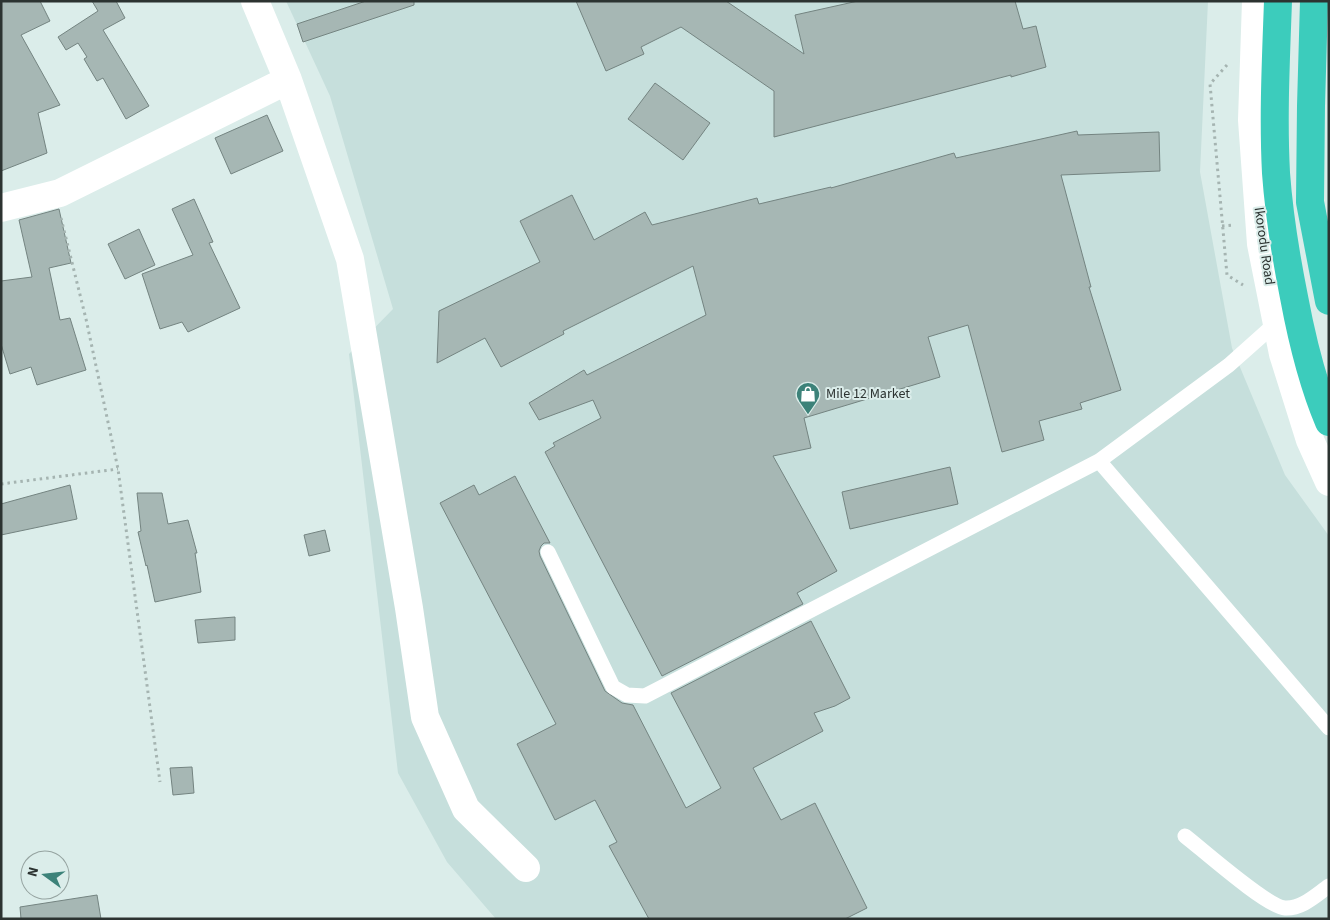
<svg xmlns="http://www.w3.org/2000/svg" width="1330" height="920" font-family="'Source Sans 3',sans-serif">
  <rect width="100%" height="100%" fill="#dbedea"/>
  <!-- built -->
  <path fill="#c6dfdc" d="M 286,1 L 1208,1 L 1200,172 L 1232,348 L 1285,475 L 1329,536 L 1329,919 L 496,919 L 447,862 L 398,773 L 349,354 L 393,309 L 330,96 Z"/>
  <!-- building -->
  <path fill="#a6b7b4" stroke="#748481" d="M 1,1 L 40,1 L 50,21 L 21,35 L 60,105 L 38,113 L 47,153 L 1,171 Z
    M 92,1 L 116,1 L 125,18 L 103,30 L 149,106 L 126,119 L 103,78 L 97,81 L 84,59 L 87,57 L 78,43 L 66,50 L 58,37 L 98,11 Z
    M 366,1 L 414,1 L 414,5 L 303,42 L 297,24 Z
    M 576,1 L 726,1 L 804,54 L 795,15 L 858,1 L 1015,1 L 1023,29 L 1036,26 L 1046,67 L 1011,77 L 1011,75 L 774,137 L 774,91 L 681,27 L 641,47 L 644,54 L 606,71 Z
    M 655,83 L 710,123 L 683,160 L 628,119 Z
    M 267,115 L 283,151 L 231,174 L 215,138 Z
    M 1077,131 L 1078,135 L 1159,132 L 1160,171 L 1061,175 L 1091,287 L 1089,287 L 1121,390 L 1080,403 L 1082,409 L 1039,421 L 1044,440 L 1002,452 L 968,325 L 928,337 L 940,377 L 804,418 L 811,448 L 773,456 L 837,571 L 797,593 L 803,604 L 662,676 L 545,452 L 555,446 L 553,443 L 601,418 L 593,400 L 539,420 L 529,403 L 584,370 L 587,375 L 706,315 L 693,266 L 563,331 L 564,334 L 501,367 L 485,338 L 437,363 L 439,311 L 540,262 L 520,221 L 572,195 L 594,240 L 645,212 L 652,225 L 757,198 L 759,204 L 831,187 L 831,188 L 954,153 L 956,158 Z
    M 194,199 L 213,242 L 209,243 L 240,308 L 188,332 L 182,322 L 160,329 L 142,274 L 193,255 L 172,209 Z
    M 59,209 L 71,263 L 49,268 L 60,320 L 70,318 L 86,370 L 37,385 L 31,367 L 10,374 L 1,344 L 1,281 L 32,277 L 19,220 Z
    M 139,229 L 155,265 L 125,279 L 108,244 Z
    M 950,467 L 958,504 L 850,529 L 842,492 Z
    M 515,476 L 550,543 L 544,543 L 541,546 L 539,551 L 540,556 L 605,691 L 622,703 L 633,705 L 686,808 L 721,788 L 671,693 L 811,621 L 850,698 L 835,706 L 814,713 L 823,731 L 753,768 L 781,820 L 815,803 L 867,908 L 845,919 L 649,919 L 609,846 L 617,842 L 595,800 L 555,820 L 517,744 L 556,724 L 440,503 L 474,485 L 479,495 Z
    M 70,485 L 77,519 L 1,535 L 1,504 Z
    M 137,493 L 162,493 L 168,524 L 188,520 L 197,553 L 195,553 L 201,592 L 155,602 L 147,565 L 146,566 L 138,532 L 141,531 Z
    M 325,530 L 330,551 L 309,556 L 304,535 Z
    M 235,617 L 235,640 L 198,643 L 195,620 Z
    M 192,767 L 194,793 L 173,795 L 170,768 Z
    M 97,895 L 101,919 L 21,919 L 20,907 Z"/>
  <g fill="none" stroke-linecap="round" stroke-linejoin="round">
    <!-- path -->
    <path stroke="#a5b4b1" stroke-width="3" stroke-dasharray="2.5 4" stroke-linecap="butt" d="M 1227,65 L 1210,84 L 1227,275 L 1243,285
      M 61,218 L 86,319 L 118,469 L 160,782
      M 1222,226 L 1234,225
      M 1,484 L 118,469"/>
    <!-- service -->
    <path stroke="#fff" stroke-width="15" d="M 1099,461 L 1329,728
      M 548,552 L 613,687 L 627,695 L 645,696 L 1099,461 L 1229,365 L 1276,323
      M 1185,836 C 1203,850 1267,907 1285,908 C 1302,909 1316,895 1329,886"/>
    <!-- minor -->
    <path stroke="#fff" stroke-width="28" d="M 255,1 L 288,80 L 350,259 L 409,608 L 425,717 L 466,809 L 526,868
      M 1,208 L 60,193 L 288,80"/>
    <!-- tertiary -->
    <path stroke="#fff" stroke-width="28" d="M 1256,1 L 1252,120 L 1261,244 L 1283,354 L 1310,440 L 1329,482"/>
    <!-- motorway -->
    <path stroke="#3cccbc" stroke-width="28" d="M 1278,1 C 1276,58 1273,116 1276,173 C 1279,215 1286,257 1294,297 C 1302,340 1312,382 1329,422
      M 1314,1 L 1311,106 L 1310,202 L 1329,301"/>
  </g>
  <!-- icons -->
  <defs>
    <g id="shop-pin" transform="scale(1.25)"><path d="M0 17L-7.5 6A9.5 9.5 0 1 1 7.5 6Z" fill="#3c8279" stroke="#dbedea"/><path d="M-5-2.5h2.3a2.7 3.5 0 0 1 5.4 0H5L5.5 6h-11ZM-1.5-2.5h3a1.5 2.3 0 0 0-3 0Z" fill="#fff"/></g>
  </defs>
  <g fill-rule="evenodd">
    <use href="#shop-pin" x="808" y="394"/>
  </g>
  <g text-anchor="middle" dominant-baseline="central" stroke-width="4" stroke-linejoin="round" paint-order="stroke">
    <!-- street labels -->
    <g font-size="14" fill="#2c3331" stroke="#dbedea">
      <text transform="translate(1264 246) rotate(82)">Ikorodu Road</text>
    </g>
    <!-- poi labels -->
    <g font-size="14" fill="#2c3331" stroke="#dbedea" text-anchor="start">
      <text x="826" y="394">Mile 12 Market</text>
    </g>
  </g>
  <!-- border -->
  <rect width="1330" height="920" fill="none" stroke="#2c3331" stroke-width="5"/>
  <!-- north arrow -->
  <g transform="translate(45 875) rotate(285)"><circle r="24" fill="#dbedea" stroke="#95a3a0"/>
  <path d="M0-4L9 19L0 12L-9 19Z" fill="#3c8279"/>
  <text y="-8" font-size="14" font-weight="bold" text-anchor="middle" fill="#2c3331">N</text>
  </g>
</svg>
